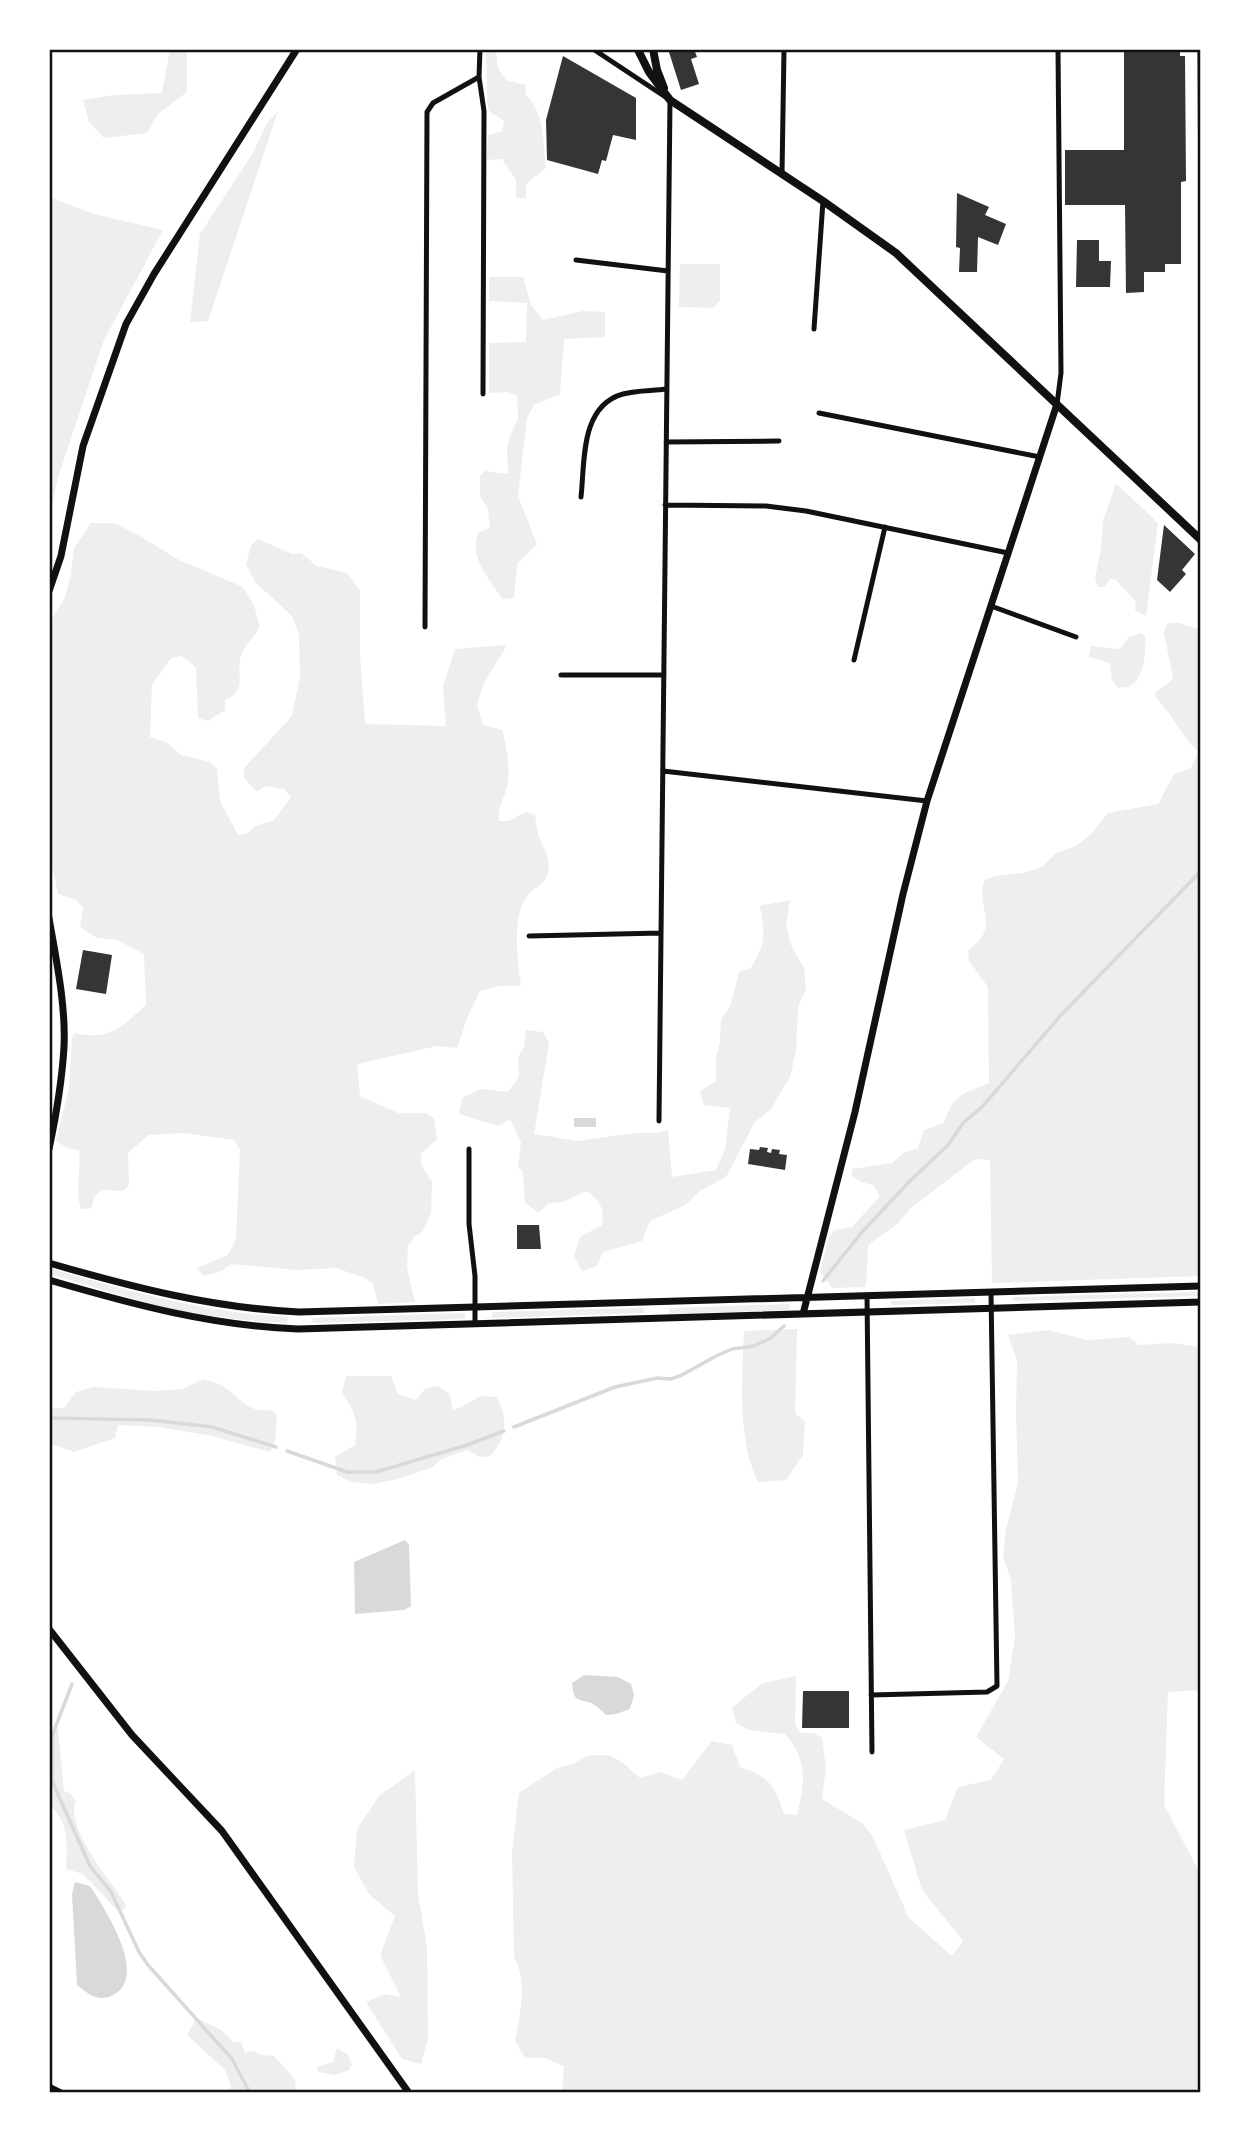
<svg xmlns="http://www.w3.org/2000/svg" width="1250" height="2142" font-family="Roboto,sans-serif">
  <rect width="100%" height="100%" fill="#fff"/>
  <!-- green -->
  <path fill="#eee" d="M 168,49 L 187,49 L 187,92 L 158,114 L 147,133 L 104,138 L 89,122 L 83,100 L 114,95 L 162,93 L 169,55 Z
    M 486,49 L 496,49 L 498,69 L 506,80 L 525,85 L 526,95 C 545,113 543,143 546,168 L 526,184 L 526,198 L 516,198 L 516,180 L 502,159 L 487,160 L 488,135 L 502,131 L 504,121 L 489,111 L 487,102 Z
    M 278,111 L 208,321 L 190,322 L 200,234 L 253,153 L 267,123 Z
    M 49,197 L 94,214 L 163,230 L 104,340 L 58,477 L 49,521 Z
    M 680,264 L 720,264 L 720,300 L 713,308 L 679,307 Z
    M 489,277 L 523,277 L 531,305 L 543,320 L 583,311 L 605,312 L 605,337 L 564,339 L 560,394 L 534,405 L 527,418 L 518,496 L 537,544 L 517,564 L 514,598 L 502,599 C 489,577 469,560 478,533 L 490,528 L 488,509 L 480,496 L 480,476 L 485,471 L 508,474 L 507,448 L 509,438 L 518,418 L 517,396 L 508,392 L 489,393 L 489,343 L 526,342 L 527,303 L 489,301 Z
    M 1116,483 L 1158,523 L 1146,616 L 1135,610 L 1136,602 L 1116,580 L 1110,579 L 1104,587 L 1098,587 L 1095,579 L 1101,548 L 1103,521 Z
    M 91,523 L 114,523 L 142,537 L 177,559 L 243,587 L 254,605 L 260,627 C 255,636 244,646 241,656 C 235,675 249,689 225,700 L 225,710 L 208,721 L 198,718 L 196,668 L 189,661 L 180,656 L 170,659 L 152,685 L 150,737 L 166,742 L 181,755 L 210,762 L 217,769 L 220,801 L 238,835 L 248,833 L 255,826 L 274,820 L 291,797 L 284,789 L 265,786 L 257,792 L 244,778 L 244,768 L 292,716 L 300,676 L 299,635 L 292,616 L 255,582 L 246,564 L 251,545 L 258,539 L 292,554 L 301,553 L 317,566 L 347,573 L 360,590 L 360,655 L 365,724 L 446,726 L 443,686 L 455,649 L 507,645 L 483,685 L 477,705 L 483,725 L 502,730 C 506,744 510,766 508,782 C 506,796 497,806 499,821 L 509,821 L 526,812 L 535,815 C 536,822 537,830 539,837 C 544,850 551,857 548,872 C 546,885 534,887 527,896 C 511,917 518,962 521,986 L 500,986 L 480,991 L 467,1018 L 457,1048 L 437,1046 L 357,1064 L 360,1096 L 398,1113 L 426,1113 L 434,1118 L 437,1139 L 421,1154 L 421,1165 L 432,1182 L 431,1213 L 422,1232 L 414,1237 L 408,1246 L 407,1267 L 415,1302 L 378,1304 L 373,1284 L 365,1278 L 336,1268 L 296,1270 L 231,1264 L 222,1271 L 203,1276 L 197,1268 L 228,1255 L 236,1239 L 240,1150 L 234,1140 L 184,1133 L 149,1135 L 128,1153 L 129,1185 L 123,1191 L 102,1190 L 94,1197 L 92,1208 L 81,1209 C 75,1193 81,1169 79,1150 L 69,1149 L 56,1141 L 69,1088 L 72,1037 L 75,1033 C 110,1041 121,1027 146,1005 L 144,954 L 117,940 L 97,938 L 80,927 L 83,907 L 76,900 L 58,894 L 49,851 L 49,623 L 64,599 L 70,580 L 74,548 Z
    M 1168,623 L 1180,623 L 1201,630 L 1201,1276 L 992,1283 L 990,1160 L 975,1159 L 911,1208 L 897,1224 L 868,1245 L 866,1287 L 832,1288 L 820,1272 L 828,1239 L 835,1230 L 852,1227 L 880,1196 L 873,1185 L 861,1182 L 852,1176 L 852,1169 L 892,1163 L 903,1153 L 918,1148 L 924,1130 L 944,1123 C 953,1094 963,1094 989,1083 L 988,987 L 969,961 L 968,951 C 973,946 980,941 983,935 C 992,917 976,898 985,880 L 994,876 L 1023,873 L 1042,867 L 1056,853 L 1076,846 L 1091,834 L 1108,813 L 1158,804 L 1174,774 L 1191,768 L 1198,752 C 1186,739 1178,727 1169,713 C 1163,706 1158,702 1155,693 L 1173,679 L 1164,632 Z
    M 1140,633 L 1145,636 C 1146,650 1145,679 1130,686 C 1127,688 1122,687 1118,688 L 1112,680 L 1110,663 L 1089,657 L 1091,646 L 1120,649 L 1128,638 Z
    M 790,900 L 786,925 L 791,945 L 804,968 L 806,989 L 798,1007 L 796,1051 L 790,1077 L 771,1109 L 755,1122 L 726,1177 L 700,1191 L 685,1205 L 650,1221 L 642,1241 L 603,1252 L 597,1266 L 582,1271 L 574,1256 L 580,1237 L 602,1225 C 605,1209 600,1200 586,1191 L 563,1202 L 549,1203 L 538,1213 L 525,1202 L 523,1172 L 518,1167 L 521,1142 L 510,1119 L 498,1126 L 459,1114 L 462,1098 L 481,1089 L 508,1092 L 519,1076 L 518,1057 L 524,1047 L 526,1030 L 543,1032 L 549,1043 L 534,1134 L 578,1141 L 634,1133 L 657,1133 L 668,1130 L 672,1177 L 716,1170 L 725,1149 L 730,1108 L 704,1105 L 700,1091 L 716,1081 L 716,1058 L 720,1042 L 721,1019 L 730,1007 L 739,972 L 751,968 C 766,944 765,934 760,906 Z
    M 49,1268 C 128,1291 205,1313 288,1317 L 287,1323 C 241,1321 193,1315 148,1303 C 115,1294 82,1283 49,1274 Z
    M 1201,1292 L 1201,1296 L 1013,1301 L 1013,1297 Z
    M 975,1298 L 975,1303 L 891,1305 L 891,1301 Z
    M 789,1304 L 789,1310 L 669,1314 L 669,1308 Z
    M 644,1308 L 645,1313 L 492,1318 L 492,1312 Z
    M 465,1313 L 465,1319 L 313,1323 L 312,1318 Z
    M 797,1329 L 795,1414 L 805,1421 L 803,1455 L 786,1480 L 758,1482 C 737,1439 742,1378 744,1331 Z
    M 1049,1330 L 1087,1340 L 1129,1337 L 1139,1345 L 1172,1343 L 1200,1347 L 1201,1351 L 1201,1690 L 1168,1692 L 1164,1805 L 1201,1875 L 1201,2093 L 562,2093 L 564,2066 L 545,2058 L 525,2058 L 515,2041 C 520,2015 528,1981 514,1957 L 512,1852 L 519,1793 L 557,1768 L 572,1764 L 590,1755 L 609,1755 L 623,1763 L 640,1778 L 661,1772 L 682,1780 L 712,1741 L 732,1745 L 740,1767 C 769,1776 775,1786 784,1814 L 797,1815 C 805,1783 808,1760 785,1734 L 749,1730 L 736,1723 L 732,1707 L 763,1683 L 796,1676 L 795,1723 L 800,1733 L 814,1733 L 822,1738 L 826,1768 L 822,1799 L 862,1823 L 872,1835 L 909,1918 L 952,1956 L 963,1941 L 922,1890 L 904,1830 L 945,1820 L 958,1787 L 991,1780 L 1004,1759 L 976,1737 L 1008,1681 L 1015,1637 L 1011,1580 L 1003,1556 L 1006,1529 L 1018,1483 L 1016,1411 L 1017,1360 L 1008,1335 Z
    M 346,1376 L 391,1376 L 398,1394 L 416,1400 L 426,1388 L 438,1386 L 450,1394 L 453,1411 L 481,1396 L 496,1397 C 509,1417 507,1439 490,1456 L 480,1457 L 467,1450 L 440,1460 L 433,1467 L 398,1479 L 373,1484 L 352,1482 L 337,1475 L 335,1457 L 355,1445 C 359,1423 355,1411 342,1393 Z
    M 203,1379 C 208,1381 214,1382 219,1384 C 240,1395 245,1414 272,1410 L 277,1415 L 275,1441 L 270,1452 L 212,1436 L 160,1427 L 118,1425 L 115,1438 L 74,1452 L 49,1443 L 49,1408 L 64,1408 L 76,1392 L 93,1387 L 156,1391 L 182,1389 Z
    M 58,1729 L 64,1791 L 70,1793 L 76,1801 C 64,1827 112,1882 126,1905 L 124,1910 L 117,1910 L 83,1874 L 66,1869 C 67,1846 70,1821 49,1805 L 49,1731 Z
    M 415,1770 L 418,1894 L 427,1946 L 428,2039 L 421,2064 L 402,2059 L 366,2002 L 384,1994 L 401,1997 L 380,1955 L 395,1916 L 369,1894 L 354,1867 L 357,1829 L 379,1796 Z
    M 196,2018 L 220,2029 L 234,2042 L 241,2042 L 245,2053 L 254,2051 L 261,2055 L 274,2056 L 295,2079 L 296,2093 L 226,2093 L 231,2086 L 225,2070 L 187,2035 Z
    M 337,2048 L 348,2055 L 352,2064 L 349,2070 L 335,2075 L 319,2072 L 317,2067 L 333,2062 Z"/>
  <!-- water -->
  <path fill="#d9d9d9" d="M 574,1118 L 596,1118 L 596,1127 L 574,1127 Z
    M 405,1540 L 409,1545 L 411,1606 L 404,1610 L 355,1614 L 354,1562 Z
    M 584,1675 L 618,1677 L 631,1684 L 634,1695 L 630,1709 L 616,1714 L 606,1715 C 602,1711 596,1705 591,1703 C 576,1698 574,1702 572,1683 Z
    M 75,1882 L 90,1886 C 105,1909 151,1979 111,1996 C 97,2002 87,1993 77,1985 L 72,1894 Z"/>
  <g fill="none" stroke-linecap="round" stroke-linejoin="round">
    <!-- stream -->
    <path stroke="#d9d9d9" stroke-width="3.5" d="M 1199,874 L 1201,1190
      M 823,1281 L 862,1232 L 910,1181 L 948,1145 L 963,1123 L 982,1107 L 1061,1015 L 1201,871
      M 49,1418 L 151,1420 L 212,1427 L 276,1447
      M 514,1427 L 615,1387 L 657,1378 L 671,1379 L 682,1375 L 716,1356 L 732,1349 L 754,1346 L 771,1338 L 784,1326
      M 287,1451 L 347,1472 L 376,1472 L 467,1445 L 504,1431
      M 72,1684 L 52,1736 L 52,1781 L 90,1866 L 111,1892 L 139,1952 L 148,1965 L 232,2059 L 250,2093"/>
  </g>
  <!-- building -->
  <path fill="#353535" d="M 668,49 L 694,49 L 697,57 L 691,59 L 699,84 L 681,90 Z
    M 1124,49 L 1180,49 L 1180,56 L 1185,56 L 1186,181 L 1181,182 L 1181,264 L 1165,264 L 1165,272 L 1144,272 L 1144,292 L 1126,293 L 1125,205 L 1065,205 L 1065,150 L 1124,150 Z
    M 563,56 L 636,98 L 636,140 L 613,135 L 606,161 L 602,160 L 598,174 L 547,160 L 546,120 Z
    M 957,193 L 989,207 L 985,215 L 1006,224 L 998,245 L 978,237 L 977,272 L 959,272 L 960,248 L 956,247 Z
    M 1077,240 L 1099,240 L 1099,261 L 1111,261 L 1110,287 L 1076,287 Z
    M 1164,525 L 1195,554 L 1182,570 L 1186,574 L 1170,592 L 1157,580 Z
    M 83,950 L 112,955 L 106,994 L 76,989 Z
    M 760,1147 L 768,1148 L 767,1152 L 771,1153 L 772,1149 L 780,1150 L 779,1154 L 787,1155 L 785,1170 L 748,1164 L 750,1149 L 759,1150 Z
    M 517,1225 L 539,1225 L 541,1249 L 517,1249 Z
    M 803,1691 L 849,1691 L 849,1728 L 802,1728 Z"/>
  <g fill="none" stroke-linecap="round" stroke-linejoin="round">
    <!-- minor -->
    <path stroke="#111" stroke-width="5" d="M 593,49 L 670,100 L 659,1121
      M 1200,49 L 1201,231
      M 479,77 L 484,111 L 483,394
      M 782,174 L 784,49
      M 576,260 L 668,271
      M 814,329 L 823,201
      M 1057,404 L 1061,373 L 1058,49
      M 819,413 L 1040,457
      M 666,442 L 779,441
      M 581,497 C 585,461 580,406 623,394 C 637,390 652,391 667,389
      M 665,505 L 766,506 L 806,511 L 1008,553
      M 991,606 L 1076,637
      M 425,627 L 427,112 L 433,103 L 479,77 L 480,49
      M 854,660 L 885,527
      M 561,675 L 664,675
      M 663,771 L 927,801
      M 529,936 L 661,933
      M 469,1149 L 469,1224 L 475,1276 L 475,1324
      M 867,1295 L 872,1752
      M 871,1695 L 987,1692 L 997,1686 L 991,1292
      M 49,2086 L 63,2093"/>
    <!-- tertiary -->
    <path stroke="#111" stroke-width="7" d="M 49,591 L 61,556 L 83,446 L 126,324 L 154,274 L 297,49
      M 49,918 C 56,959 66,1005 64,1047 C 62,1081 56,1116 49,1149
      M 49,1263 C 132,1287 212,1308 299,1312 L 1201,1286
      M 49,1280 C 131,1304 212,1326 298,1329 L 1201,1302
      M 803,1314 L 855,1112 L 903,894 L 927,801 L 1057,404
      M 49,1629 L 132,1735 L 222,1831 L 409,2093"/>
    <!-- secondary -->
    <path stroke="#111" stroke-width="8" d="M 653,49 L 657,70 L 664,88
      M 638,50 L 649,72 L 670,100 L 823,201 L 896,253 L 1201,540"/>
  </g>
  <!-- border -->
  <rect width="1250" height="2142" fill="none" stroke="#ffffff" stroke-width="102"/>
  <rect x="51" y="51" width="1148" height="2040" fill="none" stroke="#111" stroke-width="2.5"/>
</svg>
